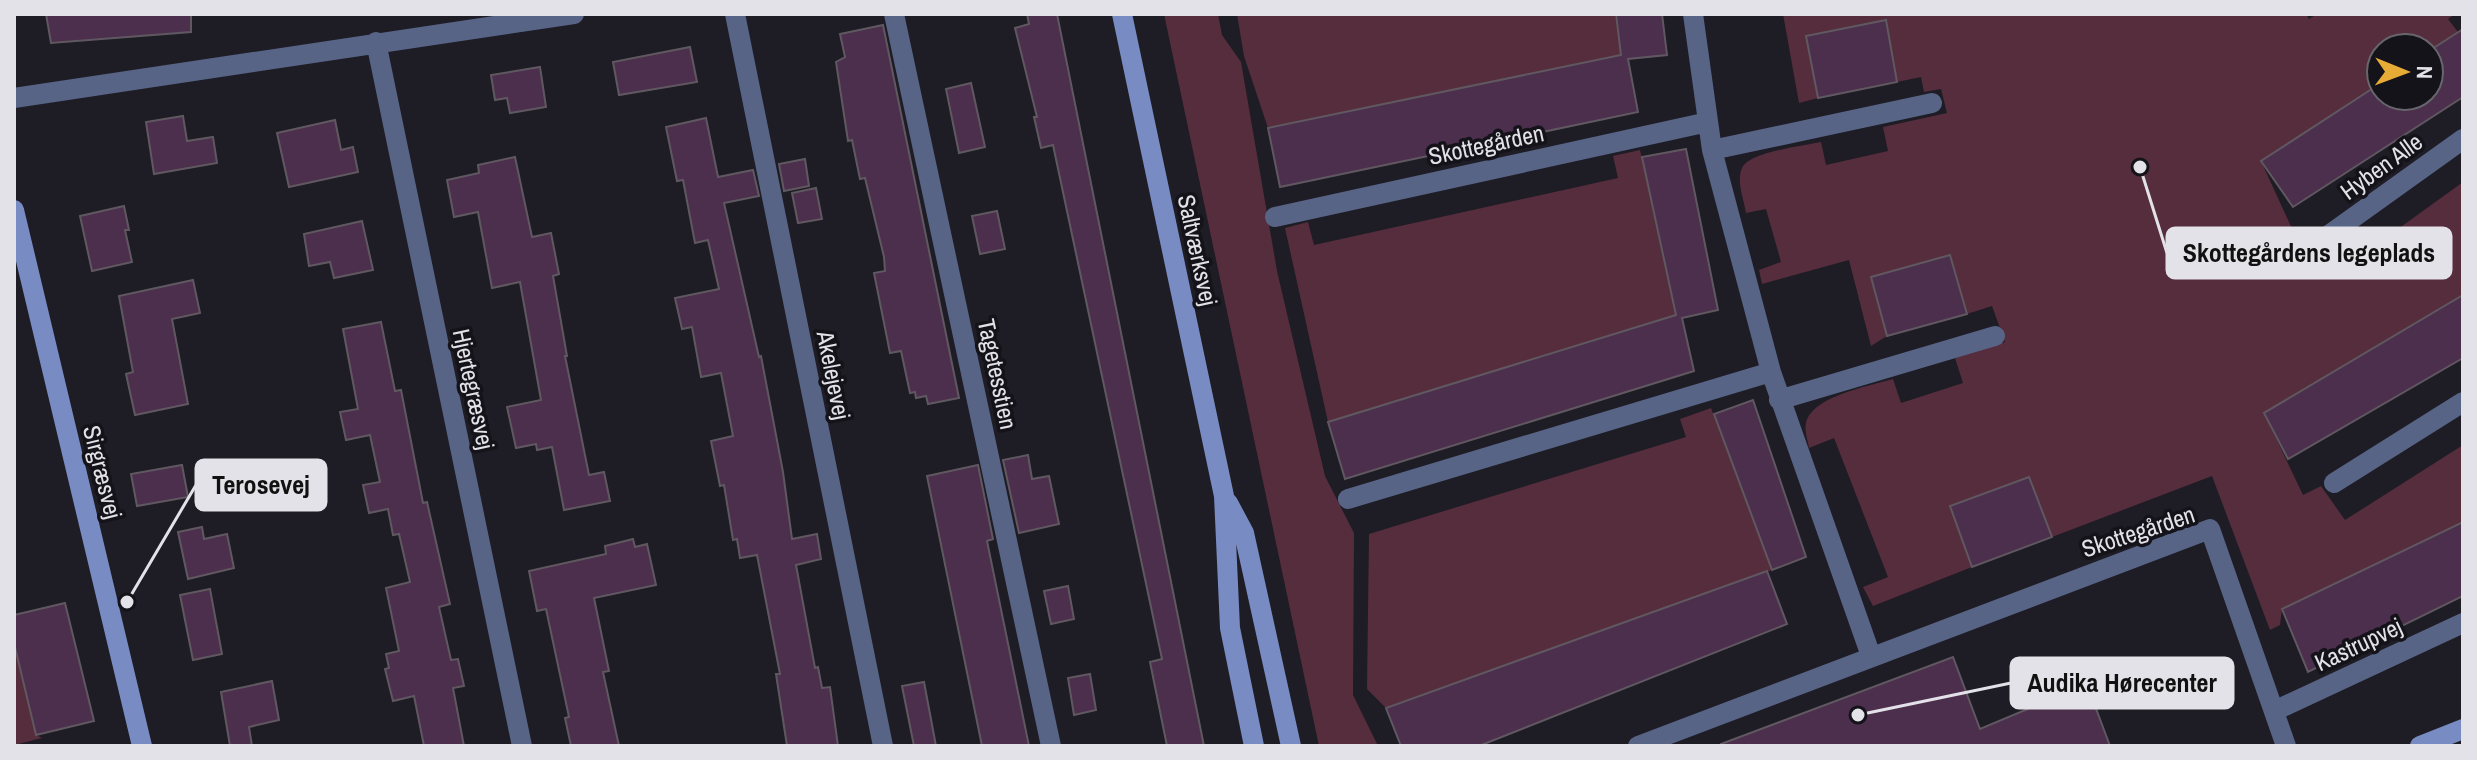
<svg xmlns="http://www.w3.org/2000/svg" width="2477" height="760" font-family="'Archivo Narrow',sans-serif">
  <rect width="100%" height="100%" fill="#1e1c24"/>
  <!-- green -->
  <path fill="#562d3d" d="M 1164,14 L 1218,14 L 1222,35 L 1241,62 L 1277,271 L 1325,476 L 1354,533 L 1353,695 L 1378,746 L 1319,746 Z
    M 1237,14 L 1615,14 L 1621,55 L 1268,128 L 1244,56 Z
    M 1783,14 L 2306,14 L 2309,19 L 2317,14 L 2455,14 L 2448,19 L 2458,32 L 2429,51 L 2429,48 L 2381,48 L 2381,83 L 2261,161 L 2299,244 L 2316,238 L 2337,273 L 2463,182 L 2463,295 L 2264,413 L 2303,495 L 2321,486 L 2345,520 L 2463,445 L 2463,522 L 2282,609 L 2280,625 L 2270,630 L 2212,476 L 2052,537 L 2029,477 L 1951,506 L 1972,567 L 1873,606 L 1863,587 L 1888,577 L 1834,438 L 1809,448 C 1808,441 1804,430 1806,423 C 1812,396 1870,386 1893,379 L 1901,403 L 1963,383 L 1955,358 L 2005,342 L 1992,306 L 1967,314 L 1950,255 L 1871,277 L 1887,336 L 1871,346 L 1849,260 L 1762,284 L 1759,270 L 1781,262 L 1766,209 L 1746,213 C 1744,200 1736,181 1742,168 C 1749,152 1802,146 1821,142 L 1826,165 L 1888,151 L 1883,127 L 1947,113 L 1941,89 L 1924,92 L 1921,77 L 1897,82 L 1885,20 L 1806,36 L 1818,98 L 1799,103 Z
    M 1640,150 L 1676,315 L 1328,422 L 1285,228 L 1308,222 L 1314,245 L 1618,178 L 1613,156 Z
    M 1711,408 L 1772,570 L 1386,708 L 1367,689 L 1369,534 L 1686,437 L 1680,419 Z
    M 14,643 L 36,735 L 42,738 L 14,745 Z"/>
  <!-- building -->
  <path fill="#4c2e4d" stroke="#605860" stroke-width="2" d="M 46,14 L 191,14 L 191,32 L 51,43 Z
    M 1027,14 L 1057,14 L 1204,746 L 1167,746 L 1150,662 L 1162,659 L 1053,145 L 1041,148 L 1034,117 L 1037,117 L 1015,28 L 1029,24 Z
    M 1616,14 L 1662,14 L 1667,55 L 1628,59 L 1638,112 L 1280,187 L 1268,128 L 1621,55 Z
    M 1886,20 L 1897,82 L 1818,98 L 1806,36 Z
    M 883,25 L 959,398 L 928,404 L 926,396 L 916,398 L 915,392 L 910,393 L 901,351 L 890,353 L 874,273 L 885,271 L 884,257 L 865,178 L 860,179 L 852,140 L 848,141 L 836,62 L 845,57 L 840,34 Z
    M 2463,29 L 2463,97 L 2293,207 L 2261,161 L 2381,83 L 2381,96 L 2429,96 L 2429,51 Z
    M 690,47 L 697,82 L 619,95 L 613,62 Z
    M 540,67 L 546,107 L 510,113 L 507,98 L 495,100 L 491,75 Z
    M 971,83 L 985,147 L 959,153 L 946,89 Z
    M 183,116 L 187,141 L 213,137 L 217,163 L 154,174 L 146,122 Z
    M 706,118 L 718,177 L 753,170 L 759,196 L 724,203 L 759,357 L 761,356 L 783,472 L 792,539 L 817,534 L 821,559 L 796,565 L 815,668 L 818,667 L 822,688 L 830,687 L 838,746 L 787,746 L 776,674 L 780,674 L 757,555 L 740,558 L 737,539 L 733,540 L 724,485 L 720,486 L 711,441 L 733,436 L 721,373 L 701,377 L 692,327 L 682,329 L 675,298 L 719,289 L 708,240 L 695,243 L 683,180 L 677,181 L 666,127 Z
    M 335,120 L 341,150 L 353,147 L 358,172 L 289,187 L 277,133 Z
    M 1686,149 L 1718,310 L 1682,318 L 1694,371 L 1345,479 L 1328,422 L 1676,315 L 1642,157 Z
    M 515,157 L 532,237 L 551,233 L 559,274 L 553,276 L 567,356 L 565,356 L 589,475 L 604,472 L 610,501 L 564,510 L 552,447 L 537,450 L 536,444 L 516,448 L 507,407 L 541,400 L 520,282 L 492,288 L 478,212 L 454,217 L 447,180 L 479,173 L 478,165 Z
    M 805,159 L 809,186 L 784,191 L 779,164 Z
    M 816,188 L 822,219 L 798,223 L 792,193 Z
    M 124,206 L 129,230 L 125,230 L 132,262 L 92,271 L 80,216 Z
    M 997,211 L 1005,249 L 980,254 L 972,216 Z
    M 362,221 L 373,270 L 334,278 L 330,262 L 309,266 L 304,234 Z
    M 1950,255 L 1967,314 L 1887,336 L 1871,277 Z
    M 193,280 L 200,313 L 172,319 L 188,404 L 135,415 L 126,374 L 133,372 L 119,296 Z
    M 2463,295 L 2463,358 L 2288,459 L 2264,413 Z
    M 381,322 L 395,391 L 401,390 L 423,503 L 427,502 L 450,604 L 439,607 L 451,660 L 458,659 L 464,686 L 453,688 L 464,746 L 424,746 L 414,696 L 393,701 L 385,669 L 389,668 L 386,654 L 399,651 L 386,588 L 410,582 L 399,534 L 393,535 L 388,509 L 369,513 L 363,485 L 380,482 L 370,435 L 346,440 L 340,412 L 358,409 L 343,329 Z
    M 1753,400 L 1806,557 L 1772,570 L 1714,414 Z
    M 1028,455 L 1032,479 L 1049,476 L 1059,524 L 1019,533 L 1003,460 Z
    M 182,465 L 188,497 L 137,506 L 131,474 Z
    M 978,465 L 993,539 L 987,541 L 1029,746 L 982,746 L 927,476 Z
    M 2029,477 L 2052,537 L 1972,567 L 1950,506 Z
    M 2463,522 L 2463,596 L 2308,672 L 2282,609 Z
    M 202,527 L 204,539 L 227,534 L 234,568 L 188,579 L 178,532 Z
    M 633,539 L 635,547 L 647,544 L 656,585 L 594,598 L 609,671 L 603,672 L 619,746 L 571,746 L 565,718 L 569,717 L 546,609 L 537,611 L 529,571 L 606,554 L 605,546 Z
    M 1767,571 L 1787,624 L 1479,746 L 1401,746 L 1386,708 Z
    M 1068,586 L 1074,619 L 1051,624 L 1044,591 Z
    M 210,589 L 222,654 L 193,660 L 180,595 Z
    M 65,603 L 94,721 L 36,735 L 14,643 L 14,615 Z
    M 1953,657 L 1980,729 L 2047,701 L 2092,698 L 2110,746 L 1721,746 L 1721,744 Z
    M 1090,674 L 1096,710 L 1074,715 L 1068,678 Z
    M 272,681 L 279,720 L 249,727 L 252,746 L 230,746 L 221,692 Z
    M 924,682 L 936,746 L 914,746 L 902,686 Z"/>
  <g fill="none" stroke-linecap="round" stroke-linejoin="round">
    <!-- street -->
    <path stroke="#576486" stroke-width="20" d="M 735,14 L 883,746
      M 894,14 L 1051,746
      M 1693,14 L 1712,150 L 1771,372 L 1871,656
      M 376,42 L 522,746
      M 14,98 L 574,14
      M 1712,150 L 1932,103
      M 1275,217 L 1708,122
      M 2329,235 L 2463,139
      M 1779,400 L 1995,336
      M 2334,483 L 2463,402
      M 1348,499 L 1771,372
      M 2274,711 L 2463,623
      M 1638,746 L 2210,529 L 2286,746"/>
    <!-- secondary -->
    <path stroke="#788cc3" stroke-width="20" d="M 1122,14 L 1224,496 L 1230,628 L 1254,746
      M 14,210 L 142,746
      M 1228,503 L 1244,533 L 1291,746
      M 2420,746 L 2463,729"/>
  </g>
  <g text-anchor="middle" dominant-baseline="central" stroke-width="7" stroke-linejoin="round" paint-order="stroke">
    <!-- street labels -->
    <g font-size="24" fill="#e3e2e8" stroke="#15131a">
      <text transform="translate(1486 144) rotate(-12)">Skottegården</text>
      <text transform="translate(2381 166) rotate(-36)">Hyben Alle</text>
      <text transform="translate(1198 250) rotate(78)">Saltværksvej</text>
      <text transform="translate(998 374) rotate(78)">Tagetesstien</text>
      <text transform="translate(834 375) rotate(79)">Akelejevej</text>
      <text transform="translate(474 389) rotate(78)">Hjertegræsvej</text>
      <text transform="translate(103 472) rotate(76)">Sirgræsvej</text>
      <text transform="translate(2138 531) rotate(-18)">Skottegården</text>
      <text transform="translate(2358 644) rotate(-25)">Kastrupvej</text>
    </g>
  </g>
  <!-- callouts -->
  <path fill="none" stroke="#e3e2e8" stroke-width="3" d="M2140 167L2167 253M127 602L196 485M1858 715L2011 683"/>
  <g fill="#e3e2e8" stroke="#15131a" stroke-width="3">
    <circle cx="2140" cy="167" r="8"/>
    <circle cx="127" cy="602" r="8"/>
    <circle cx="1858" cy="715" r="8"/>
  </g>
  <g fill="#e3e2e8" stroke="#e3e2e8" stroke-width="3">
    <rect x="2167" y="228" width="284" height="50" rx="8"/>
    <rect x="196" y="460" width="130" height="50" rx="8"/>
    <rect x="2011" y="658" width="222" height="50" rx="8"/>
  </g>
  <g font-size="26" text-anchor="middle" font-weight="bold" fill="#111">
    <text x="2309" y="262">Skottegårdens legeplads</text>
    <text x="261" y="494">Terosevej</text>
    <text x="2122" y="692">Audika Hørecenter</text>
  </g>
  <!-- border -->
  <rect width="2477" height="760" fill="none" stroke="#e3e2e8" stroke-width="32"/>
  <!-- north arrow -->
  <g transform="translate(2405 72) rotate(91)"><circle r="38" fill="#15131a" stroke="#67666c" stroke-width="2"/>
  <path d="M0-6L14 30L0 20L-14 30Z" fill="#e6ac36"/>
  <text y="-12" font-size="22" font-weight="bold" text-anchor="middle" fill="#e3e2e8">N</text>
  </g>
</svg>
